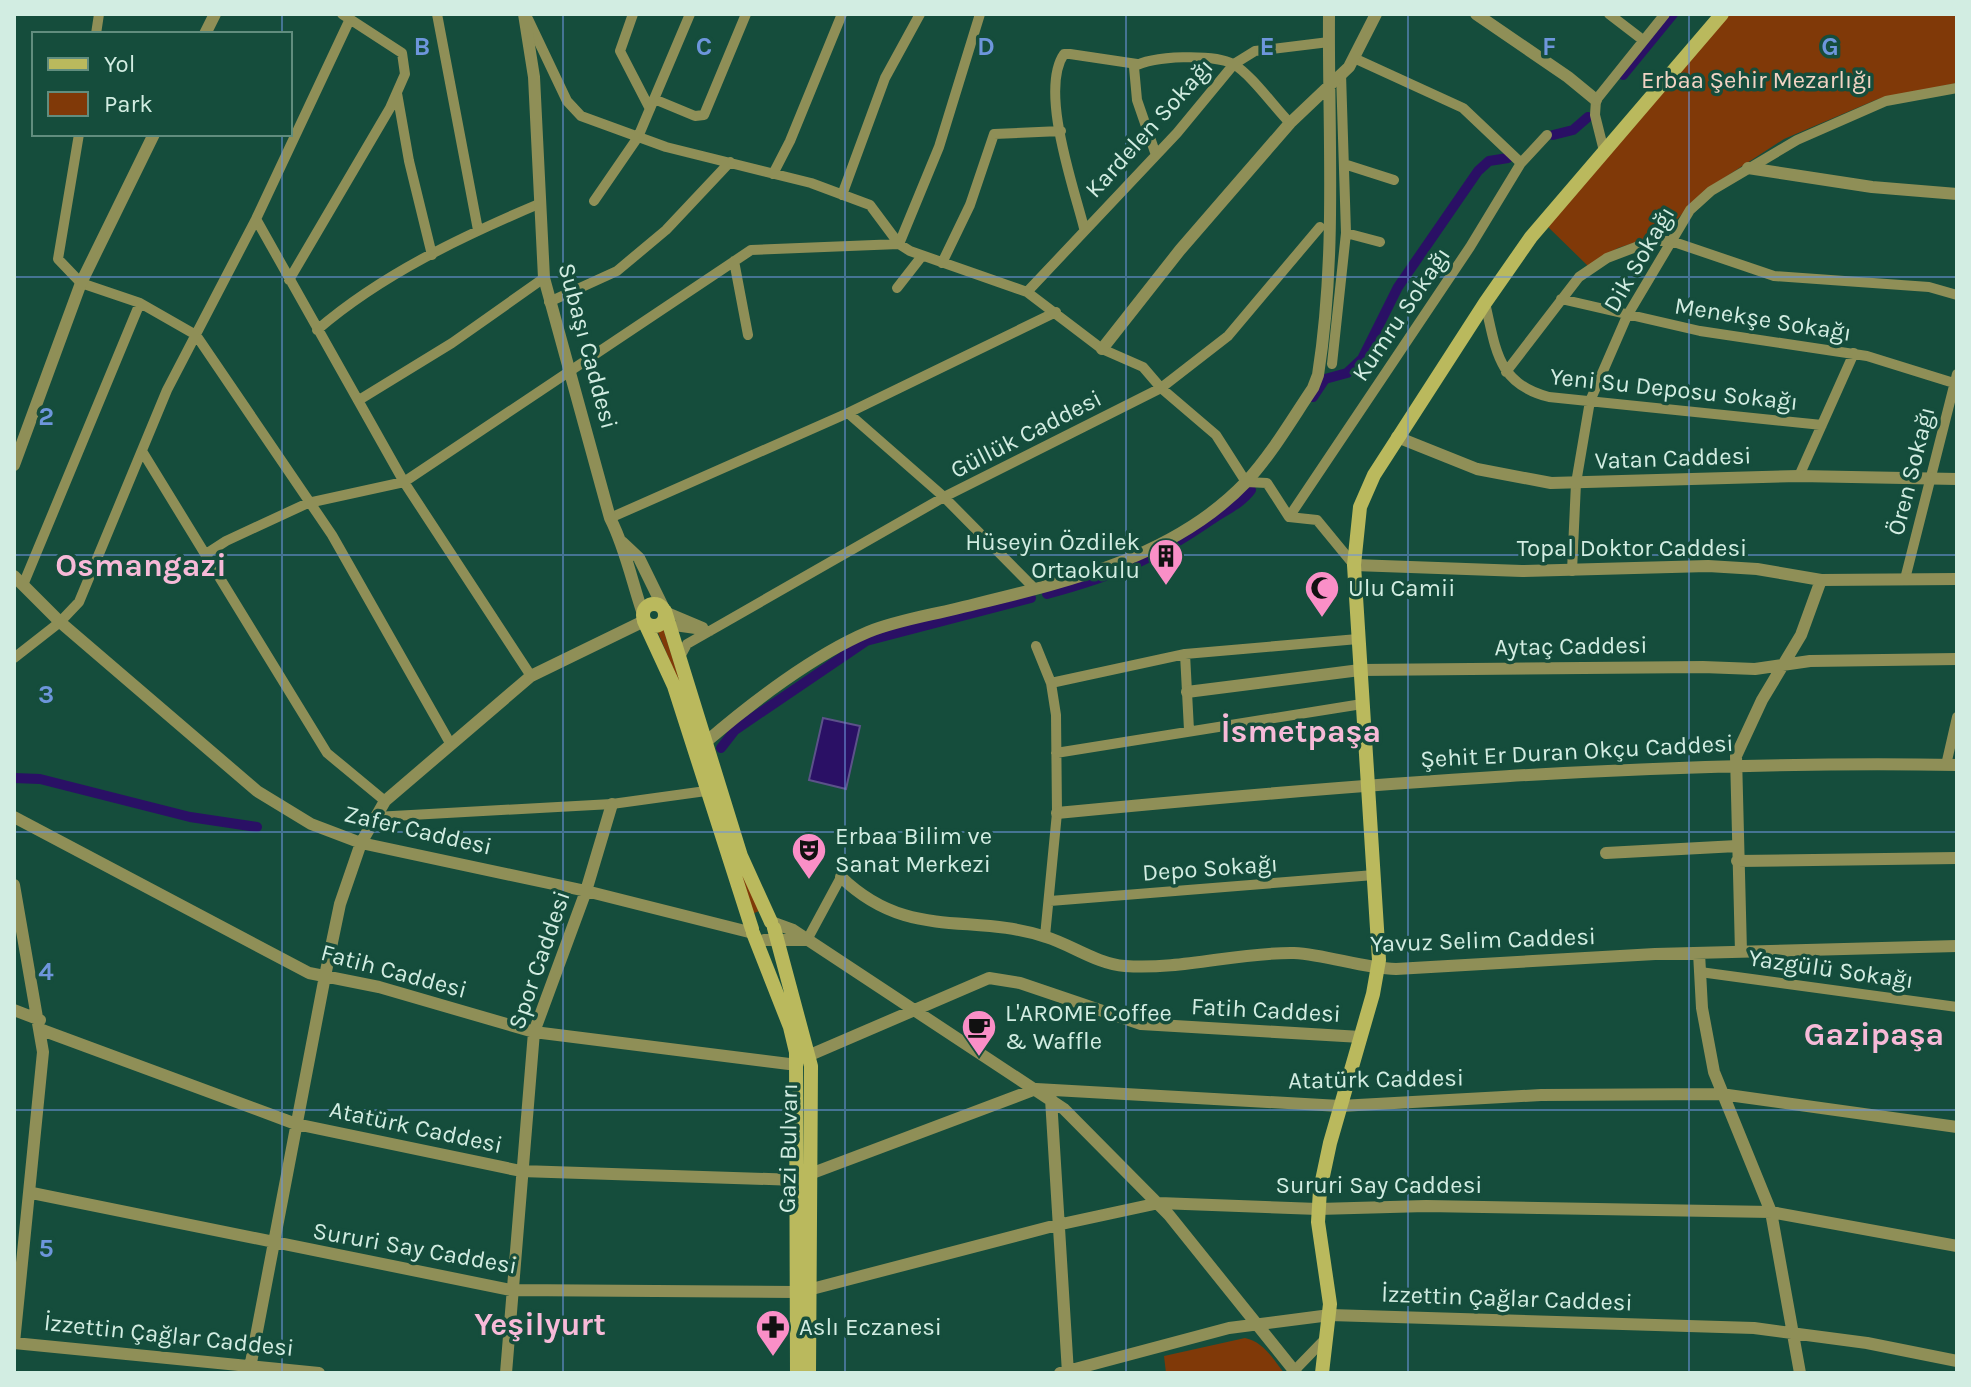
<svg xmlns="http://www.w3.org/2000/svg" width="1971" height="1387" font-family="Karla,sans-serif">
  <rect width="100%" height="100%" fill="#154d3c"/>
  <!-- green -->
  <path fill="#803908" d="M 1729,14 L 1957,14 L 1957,83 L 1878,99 L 1784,139 L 1704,191 L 1664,233 L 1618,248 L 1588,266 L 1546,225 Z
    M 663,628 L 737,861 L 759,911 L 752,914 L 676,676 L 657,630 Z
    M 1245,1338 C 1264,1342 1273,1359 1284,1373 L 1166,1373 L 1164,1356 Z"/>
  <!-- water -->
  <path fill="#2a1065" stroke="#5c528a" stroke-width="2" d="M 823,718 L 860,726 L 846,789 L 809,780 Z"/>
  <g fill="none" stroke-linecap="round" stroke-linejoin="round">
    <!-- canal -->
    <path stroke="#2a1065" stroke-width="10" d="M 1623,75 L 1673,14
      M 1553,135 L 1573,130 L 1588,117
      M 1313,397 L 1325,379 L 1347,373 L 1362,359 L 1398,287 L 1478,171 L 1489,161 L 1508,158
      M 1047,594 C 1114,576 1153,560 1211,520 C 1224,511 1242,503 1251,490
      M 721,748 L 735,730 L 866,641 L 1031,598
      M 14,778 L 40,779 L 190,817 L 257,827"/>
    <!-- minor -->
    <path stroke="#8f8f57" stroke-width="10" d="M 437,14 L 478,230
      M 633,14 L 620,51 L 650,109
      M 1609,14 L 1639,37
      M 528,19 L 567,101 L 581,116 L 666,147 L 811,183 L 870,205 L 899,244 L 910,251 L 1027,292 L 1102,349 L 1143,367 L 1161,388 L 1216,435 L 1246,482 L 1267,483 L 1289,517 L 1317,520 L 1354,565
      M 96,34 L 99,14
      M 1356,59 L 1463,108 L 1521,163
      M 397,93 L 409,161 L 432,255
      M 654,99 L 695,116 L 704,115 L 746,14
      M 79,134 L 58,259 L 81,283 L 140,303 L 196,335 L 332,535 L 450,743
      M 1604,151 L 1595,115 L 1596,100 L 1665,14
      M 1156,155 L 1137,100 L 1134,67 C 1151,55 1215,54 1233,64 C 1251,74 1275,108 1290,123
      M 1344,164 L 1394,180
      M 773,174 L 790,141 L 842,14
      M 842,195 L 885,78 L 920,14
      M 594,201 L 638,137 L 690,14
      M 256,219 L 404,482 L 531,676
      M 1084,228 C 1074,188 1039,90 1064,54 L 1070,54 L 1137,64
      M 1346,233 L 1380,242
      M 734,261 L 748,335
      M 942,263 L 970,205 L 994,134 L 1061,131
      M 289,280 L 390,108 L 405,74 L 402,53 L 342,14
      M 897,288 L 922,256
      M 1027,292 L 1177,133 L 1234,64 L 1255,51 L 1329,42
      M 1561,299 L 1700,331 L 1867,356 L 1957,384
      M 549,302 L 617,271 L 666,230 L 730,162
      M 1485,303 C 1496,349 1497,384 1549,397 L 1822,425
      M 317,330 C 382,274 463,236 541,203
      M 1332,364 L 1346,233 L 1341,74
      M 1506,372 L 1579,277 L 1607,258 L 1652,241 L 1671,241 L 1774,276 L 1929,287 L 1957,295
      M 359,400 L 452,343 L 544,278
      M 848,413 L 944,497 L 1035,589
      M 142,451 L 327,753 L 385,801
      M 1799,476 L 1854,353
      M 1289,517 L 1470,247 L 1521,163 L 1547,135
      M 610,518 L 848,413 L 1056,312
      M 206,554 L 226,541 L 308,503 L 404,482 L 751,250 L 899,244 L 939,147 L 980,14
      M 1572,571 L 1576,483 L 1590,401 L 1627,316 L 1690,210 L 1711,191 L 1797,140 L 1886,101 L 1957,88
      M 1905,579 L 1957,374
      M 23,585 L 140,303
      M 665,611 L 703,627
      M 660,624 L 710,631
      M 1036,646 L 1051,683 L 1056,715 L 1057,813 L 1045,936
      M 1185,654 L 1189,730
      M 680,657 L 687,644 L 944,497 L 1161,388 L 1228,336 L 1320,227
      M 14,658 L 60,622 L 79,602 L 167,390 L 256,219 L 350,19
      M 1051,683 L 1185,654 L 1358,639
      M 1056,753 L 1362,704
      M 1946,765 L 1957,717
      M 375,817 L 612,804 L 706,791
      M 1050,901 L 1374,875
      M 807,940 L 841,877
      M 1700,972 L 1957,1007
      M 1294,1371 L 1326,1338"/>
    <!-- tertiary -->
    <path stroke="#8f8f57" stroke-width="12" d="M 524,14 L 534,77 L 544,278 L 610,518 C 625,547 632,582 643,614
      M 1476,14 L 1568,77 L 1596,100
      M 205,34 L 215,14
      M 1748,168 L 1872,187 L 1957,194
      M 1102,349 L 1180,250 L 1290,123 L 1349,67 L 1376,14
      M 1397,437 L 1477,469 L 1551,483 L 1799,476 L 1957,479
      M 14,465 L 81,283 L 154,134
      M 622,542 L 639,558 L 665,611
      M 1354,565 L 1522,571 L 1708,566 L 1757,569 L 1821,580 L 1957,579
      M 14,576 L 60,622 L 257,791 L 311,824 L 361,843 L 586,891 L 753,933
      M 1187,692 L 1360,670 L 1703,667 L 1755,669 L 1810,661 L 1957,659
      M 707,741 C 751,703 814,655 868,632 C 895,621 926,616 955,609 C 1057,584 1171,561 1246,482 C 1272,454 1292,419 1313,388 L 1318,375 C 1337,254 1328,135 1329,14
      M 1057,813 C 1356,784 1657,760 1957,765
      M 14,817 L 309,973 L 379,987 L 534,1032 L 797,1065
      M 1606,853 L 1737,846
      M 1737,861 L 1957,858
      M 841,877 C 908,942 971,912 1046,937 C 1072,945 1097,964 1125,966 C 1182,970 1238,952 1294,953 C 1329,955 1361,968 1396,969 L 1655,954 L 1957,946
      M 14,885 L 43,1052 L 14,1343 L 319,1373
      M 771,922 L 793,930 L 1064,1109 L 1169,1215 L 1296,1373
      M 764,940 L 807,940
      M 1741,952 L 1736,756 L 1762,700 L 1801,635 L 1821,580
      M 1699,953 L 1702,1008 L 1714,1072 L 1771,1212 L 1800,1373
      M 14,1010 L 40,1020
      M 42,1030 L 296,1124 L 521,1171 L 797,1180
      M 810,1055 L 989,978 L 1020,983 L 1141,1024 L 1361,1037
      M 1051,1099 L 1068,1373
      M 810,1174 L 1036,1089 L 1340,1106 L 1541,1095 L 1721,1094 L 1957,1127
      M 32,1193 L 511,1290 L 795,1292
      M 808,1290 L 1057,1225 L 1159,1203 L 1318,1209 L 1426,1206 L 1771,1212 L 1957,1246
      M 249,1373 L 325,976 L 340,904 L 361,843 L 385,801 L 531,676 L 644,621
      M 506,1373 L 534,1032 L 586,891 L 612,804
      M 1060,1373 L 1229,1328 L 1330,1315 L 1754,1328 L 1867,1343 L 1957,1361"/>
    <!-- secondary -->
    <path stroke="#bab95d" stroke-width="14" d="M643 615a11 11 0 1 1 22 0a11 11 0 1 1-22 0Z
      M 665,611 L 741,856 L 771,922
      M 644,621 L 674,686 L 752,929
      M 774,928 L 811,1066 L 809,1373
      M 753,933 L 790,1027 L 796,1052 L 797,1373
      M 1322,1373 L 1330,1304 L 1318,1222 L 1320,1190 L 1330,1143 L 1373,994 L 1379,960 L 1354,565 L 1360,507 L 1374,475 L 1485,303 L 1531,237 L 1722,14"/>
  </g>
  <!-- grid -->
  <path fill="none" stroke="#6e96dc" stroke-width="2" stroke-opacity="0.55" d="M 282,14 L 282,34M 563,14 L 563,1373M 845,14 L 845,1373M 1126,14 L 1126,1373M 1408,14 L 1408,1373M 1689,14 L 1689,1373M 282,134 L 282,1373M 14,277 L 1957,277M 14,555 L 1957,555M 14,832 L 1957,832M 14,1110 L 1957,1110"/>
  <!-- icons -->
  <defs>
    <g id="building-pin" transform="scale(1.8)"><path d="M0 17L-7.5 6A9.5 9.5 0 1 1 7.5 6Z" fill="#fa8fc7" stroke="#154d3c"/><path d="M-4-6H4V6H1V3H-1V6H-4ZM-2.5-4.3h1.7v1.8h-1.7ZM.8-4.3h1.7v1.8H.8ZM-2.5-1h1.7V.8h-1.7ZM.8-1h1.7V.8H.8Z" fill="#111"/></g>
    <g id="mosque-pin" transform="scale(1.8)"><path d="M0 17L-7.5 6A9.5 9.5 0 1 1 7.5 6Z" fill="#fa8fc7" stroke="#154d3c"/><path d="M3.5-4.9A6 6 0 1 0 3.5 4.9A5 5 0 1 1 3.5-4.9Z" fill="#111"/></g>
    <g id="theatre-pin" transform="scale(1.8)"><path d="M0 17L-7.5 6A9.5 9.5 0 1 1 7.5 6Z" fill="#fa8fc7" stroke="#154d3c"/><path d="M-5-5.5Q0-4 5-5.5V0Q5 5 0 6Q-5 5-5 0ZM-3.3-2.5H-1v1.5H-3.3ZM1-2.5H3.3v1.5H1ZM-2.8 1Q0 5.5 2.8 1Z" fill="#111"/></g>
    <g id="cafe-pin" transform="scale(1.8)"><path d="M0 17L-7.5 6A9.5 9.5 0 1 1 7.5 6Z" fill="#fa8fc7" stroke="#154d3c"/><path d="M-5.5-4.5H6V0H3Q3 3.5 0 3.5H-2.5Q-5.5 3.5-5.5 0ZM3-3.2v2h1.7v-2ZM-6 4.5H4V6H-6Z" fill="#111"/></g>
    <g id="pharmacy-pin" transform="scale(1.8)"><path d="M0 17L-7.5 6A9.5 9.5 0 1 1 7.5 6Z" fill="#fa8fc7" stroke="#154d3c"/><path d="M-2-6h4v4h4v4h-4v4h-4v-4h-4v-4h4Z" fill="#111"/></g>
  </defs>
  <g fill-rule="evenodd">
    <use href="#building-pin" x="1166" y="556"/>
    <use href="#mosque-pin" x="1322" y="588"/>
    <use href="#theatre-pin" x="809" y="850"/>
    <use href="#cafe-pin" x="979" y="1027"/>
    <use href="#pharmacy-pin" x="773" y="1327"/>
  </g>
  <g text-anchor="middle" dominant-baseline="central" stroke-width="7" stroke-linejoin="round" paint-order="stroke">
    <!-- park labels -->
    <g font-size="24" fill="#f2d3c4" stroke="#154d3c">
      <text x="1757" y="80">Erbaa Şehir Mezarlığı</text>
    </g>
    <!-- street labels -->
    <g font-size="24" fill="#d2ede2" stroke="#154d3c">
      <text transform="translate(1149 128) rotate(-48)">Kardelen Sokağı</text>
      <text transform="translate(1639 259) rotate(-60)">Dik Sokağı</text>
      <text transform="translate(1401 314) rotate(-56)">Kumru Sokağı</text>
      <text transform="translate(1763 319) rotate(9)">Menekşe Sokağı</text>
      <text transform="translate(588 346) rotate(75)">Subaşı Caddesi</text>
      <text transform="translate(1674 389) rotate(6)">Yeni Su Deposu Sokağı</text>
      <text transform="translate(1026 434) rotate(-27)">Güllük Caddesi</text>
      <text transform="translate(1673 458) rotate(-2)">Vatan Caddesi</text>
      <text transform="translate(1911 471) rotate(-76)">Ören Sokağı</text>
      <text x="1632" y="548">Topal Doktor Caddesi</text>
      <text transform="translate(1571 646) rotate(-1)">Aytaç Caddesi</text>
      <text transform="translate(1577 751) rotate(-3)">Şehit Er Duran Okçu Caddesi</text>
      <text transform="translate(418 830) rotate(13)">Zafer Caddesi</text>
      <text transform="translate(1210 868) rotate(-4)">Depo Sokağı</text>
      <text transform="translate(1483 940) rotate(-2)">Yavuz Selim Caddesi</text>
      <text transform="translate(539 960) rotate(-71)">Spor Caddesi</text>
      <text transform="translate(1831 969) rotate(8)">Yazgülü Sokağı</text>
      <text transform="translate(394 971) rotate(15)">Fatih Caddesi</text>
      <text transform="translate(1266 1010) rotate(3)">Fatih Caddesi</text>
      <text transform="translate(1376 1079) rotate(-1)">Atatürk Caddesi</text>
      <text transform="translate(416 1127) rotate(12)">Atatürk Caddesi</text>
      <text transform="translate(788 1148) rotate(-89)">Gazi Bulvarı</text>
      <text x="1379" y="1185">Sururi Say Caddesi</text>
      <text transform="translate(415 1248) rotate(10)">Sururi Say Caddesi</text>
      <text transform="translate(1507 1298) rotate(2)">İzzettin Çağlar Caddesi</text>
      <text transform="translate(169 1335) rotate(6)">İzzettin Çağlar Caddesi</text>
    </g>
    <!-- poi labels -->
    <g font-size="24" fill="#d2ede2" stroke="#154d3c" text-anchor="start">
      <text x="1140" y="542" text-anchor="end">Hüseyin Özdilek<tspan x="1140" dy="28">Ortaokulu</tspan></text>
      <text x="1348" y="588">Ulu Camii</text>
      <text x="835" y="836">Erbaa Bilim ve<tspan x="835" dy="28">Sanat Merkezi</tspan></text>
      <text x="1005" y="1013">L'AROME Coffee<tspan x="1005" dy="28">&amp; Waffle</tspan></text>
      <text x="799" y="1327">Aslı Eczanesi</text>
    </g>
    <!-- district labels -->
    <g font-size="32" font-weight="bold" fill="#f7bad8" stroke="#154d3c">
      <text x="141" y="565">Osmangazi</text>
      <text x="1301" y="731">İsmetpaşa</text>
      <text x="1874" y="1034">Gazipaşa</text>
      <text x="540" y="1324">Yeşilyurt</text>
    </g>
  </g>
  <g font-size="26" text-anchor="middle" font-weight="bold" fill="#6e96dc" stroke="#154d3c" stroke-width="7" stroke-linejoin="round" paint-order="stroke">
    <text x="422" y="55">B</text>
    <text x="704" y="55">C</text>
    <text x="986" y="55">D</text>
    <text x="1267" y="55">E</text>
    <text x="1549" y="55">F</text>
    <text x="1830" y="55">G</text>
    <text x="46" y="425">2</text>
    <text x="46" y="703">3</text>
    <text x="46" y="980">4</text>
    <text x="46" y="1257">5</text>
  </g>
  <!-- border -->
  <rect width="1971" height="1387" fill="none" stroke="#d2ede2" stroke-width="32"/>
  <!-- legend -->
  <rect x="32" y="32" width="260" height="104" fill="#154d3c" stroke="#618d7e" stroke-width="2"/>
  <rect x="48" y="58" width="40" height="12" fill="#bab95d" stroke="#618d7e" stroke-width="2"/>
  <text x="104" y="72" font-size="24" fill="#d2ede2">Yol</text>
  <rect x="48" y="92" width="40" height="24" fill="#803908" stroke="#618d7e" stroke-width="2"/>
  <text x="104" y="112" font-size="24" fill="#d2ede2">Park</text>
</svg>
